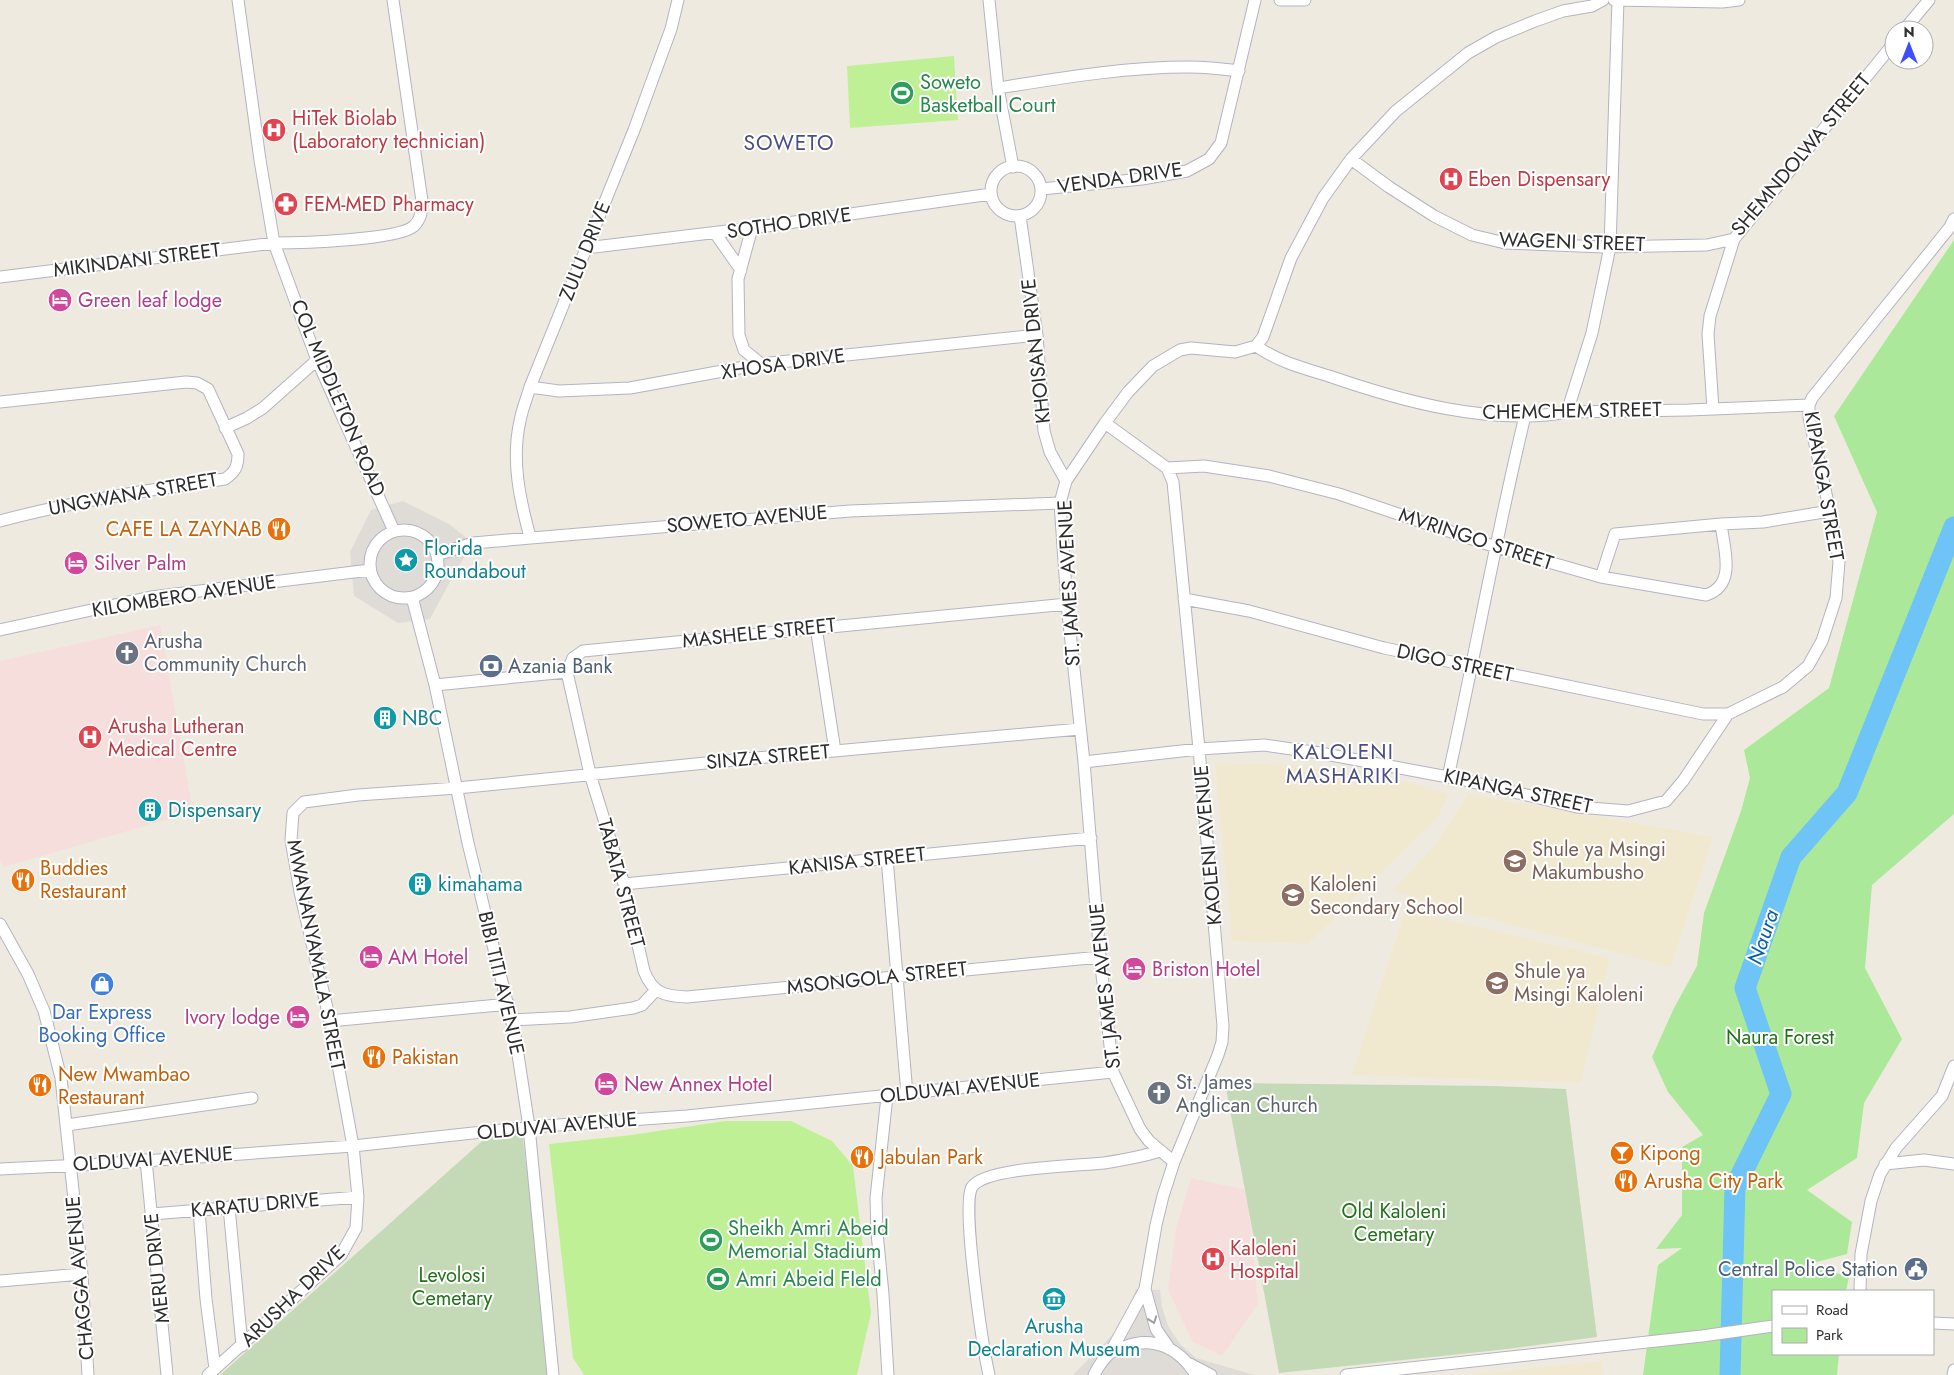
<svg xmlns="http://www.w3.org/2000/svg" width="1954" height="1375" font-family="Jost,sans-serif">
  <rect width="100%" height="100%" fill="#efeae0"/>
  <!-- education -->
  <path fill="#f1e9cf" d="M 1215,763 L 1301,765 L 1400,780 L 1448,794 L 1438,817 L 1308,944 L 1232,941 Z
    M 1468,794 L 1713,837 L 1671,967 L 1468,913 L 1392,891 L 1436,844 Z
    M 1405,910 L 1610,958 L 1581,1083 L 1352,1075 Z
    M 1602,1361 L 1603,1375 L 1467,1375 Z"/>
  <!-- medical -->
  <path fill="#f6dedd" d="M 160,625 L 193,812 L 4,867 L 0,859 L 0,661 Z
    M 1191,1178 L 1247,1190 L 1258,1304 L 1222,1356 L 1193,1342 L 1168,1290 L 1176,1228 Z"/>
  <!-- green -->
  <path fill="#ace89a" d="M 1954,240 L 1954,814 L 1872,885 L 1865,968 L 1902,1039 L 1864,1103 L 1857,1158 L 1807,1190 L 1852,1222 L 1847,1254 L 1809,1264 L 1849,1277 L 1846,1291 L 1773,1291 L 1773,1354 L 1839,1354 L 1837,1375 L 1643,1375 L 1658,1265 L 1682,1248 L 1656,1249 L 1682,1215 L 1682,1147 L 1703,1135 L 1668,1092 L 1652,1057 L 1673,1010 L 1697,966 L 1704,913 L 1741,811 L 1750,778 L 1744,750 L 1829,688 L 1877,512 L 1834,416 Z"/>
  <!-- cemetery -->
  <path fill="#c4dab6" d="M 1225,1083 L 1494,1086 L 1566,1089 L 1597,1337 L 1499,1350 L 1279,1373 Z
    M 521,1124 L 553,1375 L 220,1375 L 499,1126 Z"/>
  <!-- pitch -->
  <path fill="#c0f095" d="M 954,56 L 958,120 L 850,128 L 847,66 Z
    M 725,1121 L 791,1121 L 832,1141 L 853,1166 L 871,1313 L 857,1375 L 584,1375 L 573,1358 L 549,1144 L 631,1135 Z"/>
  <!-- plaza -->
  <path fill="#dfdcd7" d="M 403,501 L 449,524 L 473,543 L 458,567 L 430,619 L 398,623 L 354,596 L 350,552 L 371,510 Z
    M 1136,1289 L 1160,1290 L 1162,1307 L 1168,1326 L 1180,1344 L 1196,1358 L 1254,1375 L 1073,1375 L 1116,1331 L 1127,1312 Z"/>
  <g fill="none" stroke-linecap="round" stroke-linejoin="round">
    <!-- river -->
    <path stroke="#6ec4f6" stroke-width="21" d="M 1730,1375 L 1735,1187 L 1781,1094 L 1745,988 L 1791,857 L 1847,793 L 1954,527"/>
    <!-- street casing -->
    <g stroke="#b3b4c1" stroke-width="13">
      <path id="street" d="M 238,0 L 260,160 L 274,243 L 317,360 L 394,531
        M 989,0 L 998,88 L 1013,167
        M 1280,0 L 1305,0
        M 1614,0 L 1722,2 L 1739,0
        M 1904,30 L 1929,0
        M 998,88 C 1061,78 1125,67 1189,67 C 1206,67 1223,69 1239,71
        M 1351,159 L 1389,187 L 1434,216 L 1472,235 L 1505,243 L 1603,247 L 1707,245 L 1734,239 L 1894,43
        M991 191a25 25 0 1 1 50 0a25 25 0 1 1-50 0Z
        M 1041,189 L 1142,179 L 1187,171 L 1209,159 L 1221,143 L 1255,0
        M 1020,216 L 1037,335 L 1044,431 L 1050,452 L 1066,481
        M 752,228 L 738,279 L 739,335 L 744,350 L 761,364
        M 715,233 L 741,270
        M 586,248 L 752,228 L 991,194
        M 0,277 L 274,243 C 299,243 399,240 414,226 C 421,219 422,211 422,201 L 393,0
        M 1256,346 C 1279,362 1303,368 1329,376 C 1401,401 1491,426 1567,412 L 1689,410 L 1809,405
        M 530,387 L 559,391 L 630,388 L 761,364 L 1037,335
        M 0,402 L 186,382 L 197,383 L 208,389 L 238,454 C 238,467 235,472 225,479 C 149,490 74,501 0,521
        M 1713,409 L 1708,334 L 1710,316 L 1734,239
        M 1567,412 L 1592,333 L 1610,247 L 1618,0
        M 1105,423 L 1167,468 L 1173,482 L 1199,749 L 1223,1026 L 1222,1042 L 1218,1055 L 1174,1162 L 1163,1196 L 1156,1225 L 1145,1289 L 1110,1353
        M 225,428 L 247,418 L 263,408 L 317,360
        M 1167,468 L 1204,466 L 1269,476 L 1339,494 L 1496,547 L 1601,577 L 1706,595 C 1737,585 1724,549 1721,524
        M370 564a34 34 0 1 1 68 0a34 34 0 1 1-68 0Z
        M 530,537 C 520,500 511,460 520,421 C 522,409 527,398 530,387 L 634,130 L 671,29 L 678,0
        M 437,555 L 473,543 L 850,511 L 1060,503
        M 1601,577 L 1615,534 L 1721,524 L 1763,522 L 1830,511
        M 412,597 L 435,685 L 468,843 L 515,1035 L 529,1127 L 553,1375
        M 1184,599 L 1249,611 L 1384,648 L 1703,714 L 1728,714
        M 1067,604 L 583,651 L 573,658 L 567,672 L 590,774 L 624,884 L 644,971 C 653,994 665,996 687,997 L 1100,957
        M 816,627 L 835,751
        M 0,630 L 151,597 L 370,570
        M 435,685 L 567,672
        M 1084,762 L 1199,749 L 1264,745 L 1320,753 L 1464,780 L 1577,807 L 1628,811 L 1666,801 L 1683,781 L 1728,714 L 1783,687 L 1808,666 L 1822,641 L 1836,598 L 1839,562 L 1836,539 L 1809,417 L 1809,405 L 1812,398 L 1950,227 L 1954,219
        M 1448,777 C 1475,656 1496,535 1525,416
        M 887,858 L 907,1094
        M 624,884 L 1091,838
        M 0,924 L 28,974 L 44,1011 L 61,1078 L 82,1274 L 88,1375
        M 512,1020 L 570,1017 L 633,1008 L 642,1005 L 656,990
        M 330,1021 L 509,1004
        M 887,1096 L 876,1198 L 877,1233 L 883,1294 L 888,1375
        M 67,1125 L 252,1098
        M 146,1160 L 167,1375
        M 1174,1162 L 1149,1141 L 1140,1129 L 1113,1072 L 1100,957 L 1084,762 L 1067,604 L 1060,503 L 1066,481 L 1105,423 L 1128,392 L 1153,366 L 1180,350 L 1191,348 L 1235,352 L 1256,346 L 1263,337 L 1291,258 L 1323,198 L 1351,159 L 1396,111 L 1468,53 L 1496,37 L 1535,21 L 1563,11 L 1592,6 L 1603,0
        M 1885,1164 L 1924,1160 L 1954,1164
        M 0,1169 L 102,1164 L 353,1146 L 529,1127 L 687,1116 L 1113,1072
        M 229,1207 L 242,1346
        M 199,1210 L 206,1299 L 215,1369
        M 152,1214 L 358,1197
        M 0,1281 L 82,1274
        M 1145,1289 L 1156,1329 L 1169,1348
        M 1860,1291 L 1861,1254 L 1871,1201 L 1880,1174 L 1896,1148 L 1942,1096 L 1954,1066
        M 1933,1323 L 1954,1324
        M 1190,1364 L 1211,1375
        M 208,1375 L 341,1255 L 356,1228 L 358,1197 L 353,1146 L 330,1021 L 300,892 L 291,840 L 293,813 L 304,802 L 358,795 L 457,788 L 745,759 L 1080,729
        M 989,1375 C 983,1348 961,1205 972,1187 C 985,1167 1079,1166 1104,1163 C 1123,1160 1141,1157 1160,1151
        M 1094,1375 C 1098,1367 1103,1359 1110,1353 C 1114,1350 1120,1349 1124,1347 C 1154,1335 1180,1349 1196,1375
        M 1346,1375 L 1702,1336 L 1773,1326
        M 1953,1375 L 1954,1370"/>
    </g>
    <!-- street -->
    <use href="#street" stroke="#fff" stroke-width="11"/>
  </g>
  <!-- one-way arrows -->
  <defs><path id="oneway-chevron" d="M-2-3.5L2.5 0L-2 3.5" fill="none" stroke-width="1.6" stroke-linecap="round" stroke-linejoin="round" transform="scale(1.25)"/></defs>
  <use stroke="#a0a0a0" href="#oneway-chevron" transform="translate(1153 1320) rotate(70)"/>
  <!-- icons -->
  <defs>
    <g id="stadium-disc" transform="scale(1.25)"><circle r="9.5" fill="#2e9e5b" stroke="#fff"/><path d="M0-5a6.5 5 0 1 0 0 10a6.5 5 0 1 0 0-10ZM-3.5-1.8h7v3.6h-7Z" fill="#fff"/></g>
    <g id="hospital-disc" transform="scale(1.25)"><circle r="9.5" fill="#e0444e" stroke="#fff"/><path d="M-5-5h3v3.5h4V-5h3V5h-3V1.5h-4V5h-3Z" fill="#fff"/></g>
    <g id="pharmacy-disc" transform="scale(1.25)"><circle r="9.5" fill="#e0444e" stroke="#fff"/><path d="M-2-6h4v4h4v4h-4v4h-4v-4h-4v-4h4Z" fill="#fff"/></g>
    <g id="hotel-disc" transform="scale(1.25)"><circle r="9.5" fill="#d1479c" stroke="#fff"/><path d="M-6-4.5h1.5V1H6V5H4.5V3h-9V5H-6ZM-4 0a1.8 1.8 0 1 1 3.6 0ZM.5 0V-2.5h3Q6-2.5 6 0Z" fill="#fff"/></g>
    <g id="restaurant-disc" transform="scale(1.25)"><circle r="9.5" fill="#e8710a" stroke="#fff"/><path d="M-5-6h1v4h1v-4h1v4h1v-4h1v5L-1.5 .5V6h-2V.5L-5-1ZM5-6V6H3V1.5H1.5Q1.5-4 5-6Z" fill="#fff"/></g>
    <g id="sight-disc" transform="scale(1.25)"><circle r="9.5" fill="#0f9aa8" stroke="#fff"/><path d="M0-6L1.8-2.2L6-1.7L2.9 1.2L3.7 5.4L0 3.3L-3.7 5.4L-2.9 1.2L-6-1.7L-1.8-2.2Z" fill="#fff"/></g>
    <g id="church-disc" transform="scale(1.25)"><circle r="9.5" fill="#6b7280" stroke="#fff"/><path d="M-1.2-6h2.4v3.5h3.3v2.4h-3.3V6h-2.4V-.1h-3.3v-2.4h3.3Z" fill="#fff"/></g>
    <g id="bank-disc" transform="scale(1.25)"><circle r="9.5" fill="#5c6f8a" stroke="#fff"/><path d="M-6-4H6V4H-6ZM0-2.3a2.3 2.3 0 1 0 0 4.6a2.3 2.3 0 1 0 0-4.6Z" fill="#fff"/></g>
    <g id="building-disc" transform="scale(1.25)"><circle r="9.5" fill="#0f9aa8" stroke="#fff"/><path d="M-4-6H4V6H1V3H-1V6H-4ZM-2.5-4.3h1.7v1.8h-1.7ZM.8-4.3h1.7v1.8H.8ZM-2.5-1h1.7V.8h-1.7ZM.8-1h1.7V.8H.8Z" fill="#fff"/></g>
    <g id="school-disc" transform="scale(1.25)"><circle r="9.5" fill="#8d6e63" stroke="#fff"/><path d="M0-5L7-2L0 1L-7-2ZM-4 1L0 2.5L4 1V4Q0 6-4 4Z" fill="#fff"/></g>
    <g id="shop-disc" transform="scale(1.25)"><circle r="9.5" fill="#3f7fe0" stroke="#fff"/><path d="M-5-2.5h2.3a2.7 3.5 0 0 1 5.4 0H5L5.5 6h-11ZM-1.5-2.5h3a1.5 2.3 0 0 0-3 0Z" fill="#fff"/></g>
    <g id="bar-disc" transform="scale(1.25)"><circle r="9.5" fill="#e8710a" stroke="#fff"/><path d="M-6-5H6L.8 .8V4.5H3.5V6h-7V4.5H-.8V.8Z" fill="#fff"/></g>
    <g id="civic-disc" transform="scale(1.25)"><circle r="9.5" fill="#5c6f8a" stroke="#fff"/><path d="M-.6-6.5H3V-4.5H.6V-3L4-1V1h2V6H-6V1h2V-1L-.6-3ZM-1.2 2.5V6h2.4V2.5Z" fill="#fff"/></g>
    <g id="museum-disc" transform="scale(1.25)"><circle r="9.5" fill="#0f9aa8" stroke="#fff"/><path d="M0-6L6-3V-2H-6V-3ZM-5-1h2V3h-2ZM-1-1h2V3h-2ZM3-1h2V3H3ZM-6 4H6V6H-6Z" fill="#fff"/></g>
  </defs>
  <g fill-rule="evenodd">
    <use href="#stadium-disc" x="902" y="93"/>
    <use href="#hospital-disc" x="274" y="130"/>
    <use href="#hospital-disc" x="1451" y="179"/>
    <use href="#pharmacy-disc" x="286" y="204"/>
    <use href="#hotel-disc" x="60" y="300"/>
    <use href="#restaurant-disc" x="279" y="529"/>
    <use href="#sight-disc" x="406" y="560"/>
    <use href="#hotel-disc" x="76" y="563"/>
    <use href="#church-disc" x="127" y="653"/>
    <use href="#bank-disc" x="491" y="666"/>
    <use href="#building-disc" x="385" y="718"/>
    <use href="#hospital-disc" x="90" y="737"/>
    <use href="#building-disc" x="150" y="810"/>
    <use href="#school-disc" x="1515" y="861"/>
    <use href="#restaurant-disc" x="23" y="880"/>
    <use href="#building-disc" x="420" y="884"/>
    <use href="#school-disc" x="1293" y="895"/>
    <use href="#hotel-disc" x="371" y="957"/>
    <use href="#hotel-disc" x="1134" y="969"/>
    <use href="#school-disc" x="1497" y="983"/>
    <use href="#shop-disc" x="102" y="984"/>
    <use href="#hotel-disc" x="298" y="1017"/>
    <use href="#restaurant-disc" x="374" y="1057"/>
    <use href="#hotel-disc" x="606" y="1084"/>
    <use href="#restaurant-disc" x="40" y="1085"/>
    <use href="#church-disc" x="1159" y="1093"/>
    <use href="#bar-disc" x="1622" y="1153"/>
    <use href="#restaurant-disc" x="862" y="1157"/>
    <use href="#restaurant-disc" x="1626" y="1181"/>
    <use href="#stadium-disc" x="711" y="1240"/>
    <use href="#hospital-disc" x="1213" y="1259"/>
    <use href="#civic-disc" x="1916" y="1269"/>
    <use href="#stadium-disc" x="718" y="1279"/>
    <use href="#museum-disc" x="1054" y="1299"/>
  </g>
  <g text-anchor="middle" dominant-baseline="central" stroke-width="4" stroke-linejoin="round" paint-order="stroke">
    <!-- leisure labels -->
    <g font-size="20" fill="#27864d" stroke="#fff" text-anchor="start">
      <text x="920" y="82">Soweto<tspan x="920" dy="23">Basketball Court</tspan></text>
      <text x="728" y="1228">Sheikh Amri Abeid<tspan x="728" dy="23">Memorial Stadium</tspan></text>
      <text x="736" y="1279">Amri Abeid FIeld</text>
    </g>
    <!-- health labels -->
    <g font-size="20" fill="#be3a42" stroke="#fff" text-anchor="start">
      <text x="292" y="118">HiTek Biolab<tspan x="292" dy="23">(Laboratory technician)</tspan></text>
      <text x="1468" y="179">Eben Dispensary</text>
      <text x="304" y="204">FEM-MED Pharmacy</text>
      <text x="108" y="726">Arusha Lutheran<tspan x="108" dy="23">Medical Centre</tspan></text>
      <text x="1230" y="1248">Kaloleni<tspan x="1230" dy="23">Hospital</tspan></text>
    </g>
    <!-- street labels -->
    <g font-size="20" fill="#2d2d2d" stroke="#fff">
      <text transform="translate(1801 155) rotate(-50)">SHEMNDOLWA STREET</text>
      <text transform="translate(1120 178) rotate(-8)">VENDA DRIVE</text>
      <text transform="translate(789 223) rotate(-8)">SOTHO DRIVE</text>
      <text transform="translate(1572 242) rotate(2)">WAGENI STREET</text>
      <text transform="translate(585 251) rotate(-68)">ZULU DRIVE</text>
      <text transform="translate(137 260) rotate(-7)">MIKINDANI STREET</text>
      <text transform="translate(1036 351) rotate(-96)">KHOISAN DRIVE</text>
      <text transform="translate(783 364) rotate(-8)">XHOSA DRIVE</text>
      <text transform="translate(338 398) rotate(67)">COL MIDDLETON ROAD</text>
      <text transform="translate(1572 411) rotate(-1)">CHEMCHEM STREET</text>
      <text transform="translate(1824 486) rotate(80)">KIPANGA STREET</text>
      <text transform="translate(133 494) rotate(-10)">UNGWANA STREET</text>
      <text transform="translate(747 519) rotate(-5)">SOWETO AVENUE</text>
      <text transform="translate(1476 539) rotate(18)">MVRINGO STREET</text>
      <text transform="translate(1069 583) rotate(-93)">ST. JAMES AVENUE</text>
      <text transform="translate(184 596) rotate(-9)">KILOMBERO AVENUE</text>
      <text transform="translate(759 633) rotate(-6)">MASHELE STREET</text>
      <text transform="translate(1455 663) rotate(12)">DIGO STREET</text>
      <text transform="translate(768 757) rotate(-5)">SINZA STREET</text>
      <text transform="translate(1518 791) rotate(12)">KIPANGA STREET</text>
      <text transform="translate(1208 845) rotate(-95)">KAOLENI AVENUE</text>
      <text transform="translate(857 861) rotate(-6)">KANISA STREET</text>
      <text transform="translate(621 883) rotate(75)">TABATA STREET</text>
      <text transform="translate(316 955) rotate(79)">MWANANYAMALA STREET</text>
      <text transform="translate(877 978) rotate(-6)">MSONGOLA STREET</text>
      <text transform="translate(501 983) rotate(77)">BIBI TITI AVENUE</text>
      <text transform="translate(1105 986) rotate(-96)">ST. JAMES AVENUE</text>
      <text transform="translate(960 1088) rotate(-6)">OLDUVAI AVENUE</text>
      <text transform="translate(557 1126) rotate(-5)">OLDUVAI AVENUE</text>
      <text transform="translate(153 1159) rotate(-4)">OLDUVAI AVENUE</text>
      <text transform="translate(255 1205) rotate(-5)">KARATU DRIVE</text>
      <text transform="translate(157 1268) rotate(-96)">MERU DRIVE</text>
      <text transform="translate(80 1278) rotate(-95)">CHAGGA AVENUE</text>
      <text transform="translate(293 1296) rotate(-44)">ARUSHA DRIVE</text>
    </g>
    <!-- hotel labels -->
    <g font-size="20" fill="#b23c85" stroke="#fff" text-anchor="start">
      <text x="78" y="300">Green leaf lodge</text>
      <text x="94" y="563">Silver Palm</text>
      <text x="388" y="957">AM Hotel</text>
      <text x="1152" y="969">Briston Hotel</text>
      <text x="280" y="1017" text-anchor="end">Ivory lodge</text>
      <text x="624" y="1084">New Annex Hotel</text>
    </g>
    <!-- food labels -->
    <g font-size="20" fill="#c56008" stroke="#fff" text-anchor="start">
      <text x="262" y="529" text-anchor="end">CAFE LA ZAYNAB</text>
      <text x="40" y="868">Buddies<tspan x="40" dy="23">Restaurant</tspan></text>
      <text x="392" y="1057">Pakistan</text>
      <text x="58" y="1074">New Mwambao<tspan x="58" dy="23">Restaurant</tspan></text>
      <text x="1640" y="1153">Kipong</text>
      <text x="880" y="1157">Jabulan Park</text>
      <text x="1644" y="1181">Arusha City Park</text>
    </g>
    <!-- culture labels -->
    <g font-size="20" fill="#0d838f" stroke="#fff" text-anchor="start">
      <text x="424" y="548">Florida<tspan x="424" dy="23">Roundabout</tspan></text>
      <text x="402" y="718">NBC</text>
      <text x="168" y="810">Dispensary</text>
      <text x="438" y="884">kimahama</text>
      <text x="1054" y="1326" text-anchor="middle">Arusha<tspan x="1054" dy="23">Declaration Museum</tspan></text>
    </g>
    <!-- worship labels -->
    <g font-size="20" fill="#5b616d" stroke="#fff" text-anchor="start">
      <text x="144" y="641">Arusha<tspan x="144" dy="23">Community Church</tspan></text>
      <text x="1176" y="1082">St. James<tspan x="1176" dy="23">Anglican Church</tspan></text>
    </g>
    <!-- service labels -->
    <g font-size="20" fill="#4e5e75" stroke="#fff" text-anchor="start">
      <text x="508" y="666">Azania Bank</text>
      <text x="1898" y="1269" text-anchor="end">Central Police Station</text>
    </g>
    <!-- education labels -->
    <g font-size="20" fill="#785e54" stroke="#fff" text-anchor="start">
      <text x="1532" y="849">Shule ya Msingi<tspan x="1532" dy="23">Makumbusho</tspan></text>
      <text x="1310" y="884">Kaloleni<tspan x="1310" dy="23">Secondary School</tspan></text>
      <text x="1514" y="971">Shule ya<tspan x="1514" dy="23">Msingi Kaloleni</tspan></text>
    </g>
    <!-- shop labels -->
    <g font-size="20" fill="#366cbe" stroke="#fff">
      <text x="102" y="1012">Dar Express<tspan x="102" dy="23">Booking Office</tspan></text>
    </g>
    <!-- park labels -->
    <g font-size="20" fill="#207117" stroke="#fff">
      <text x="1780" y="1037">Naura Forest</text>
      <text x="1394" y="1211">Old Kaloleni<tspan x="1394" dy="23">Cemetary</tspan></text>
      <text x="452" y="1275">Levolosi<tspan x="452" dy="23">Cemetary</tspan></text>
    </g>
    <!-- neighbourhood labels -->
    <g font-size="21" letter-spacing="1" fill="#4a4e82" stroke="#fff">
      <text x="789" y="143">SOWETO</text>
      <text x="1343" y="752">KALOLENI<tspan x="1343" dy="24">MASHARIKI</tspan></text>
    </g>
    <!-- water labels -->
    <g font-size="21" font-style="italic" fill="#0660a9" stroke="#fff">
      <text transform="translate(1763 937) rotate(-71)">Naura</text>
    </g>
  </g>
  <!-- legend -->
  <rect x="1772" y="1290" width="162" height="65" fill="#ffffff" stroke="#ababab"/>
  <rect x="1782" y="1306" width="25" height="8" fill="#ffffff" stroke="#ababab"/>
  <text x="1816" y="1315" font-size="15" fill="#2d2d2d">Road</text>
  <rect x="1782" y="1328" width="25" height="15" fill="#ace89a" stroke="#ababab"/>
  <text x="1816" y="1340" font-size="15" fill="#2d2d2d">Park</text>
  <!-- north arrow -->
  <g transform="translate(1909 45)"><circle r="24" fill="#ffffff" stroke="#ababab"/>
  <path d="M0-4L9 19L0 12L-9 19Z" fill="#3d4dff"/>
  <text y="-8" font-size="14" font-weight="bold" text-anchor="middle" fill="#2d2d2d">N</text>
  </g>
</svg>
